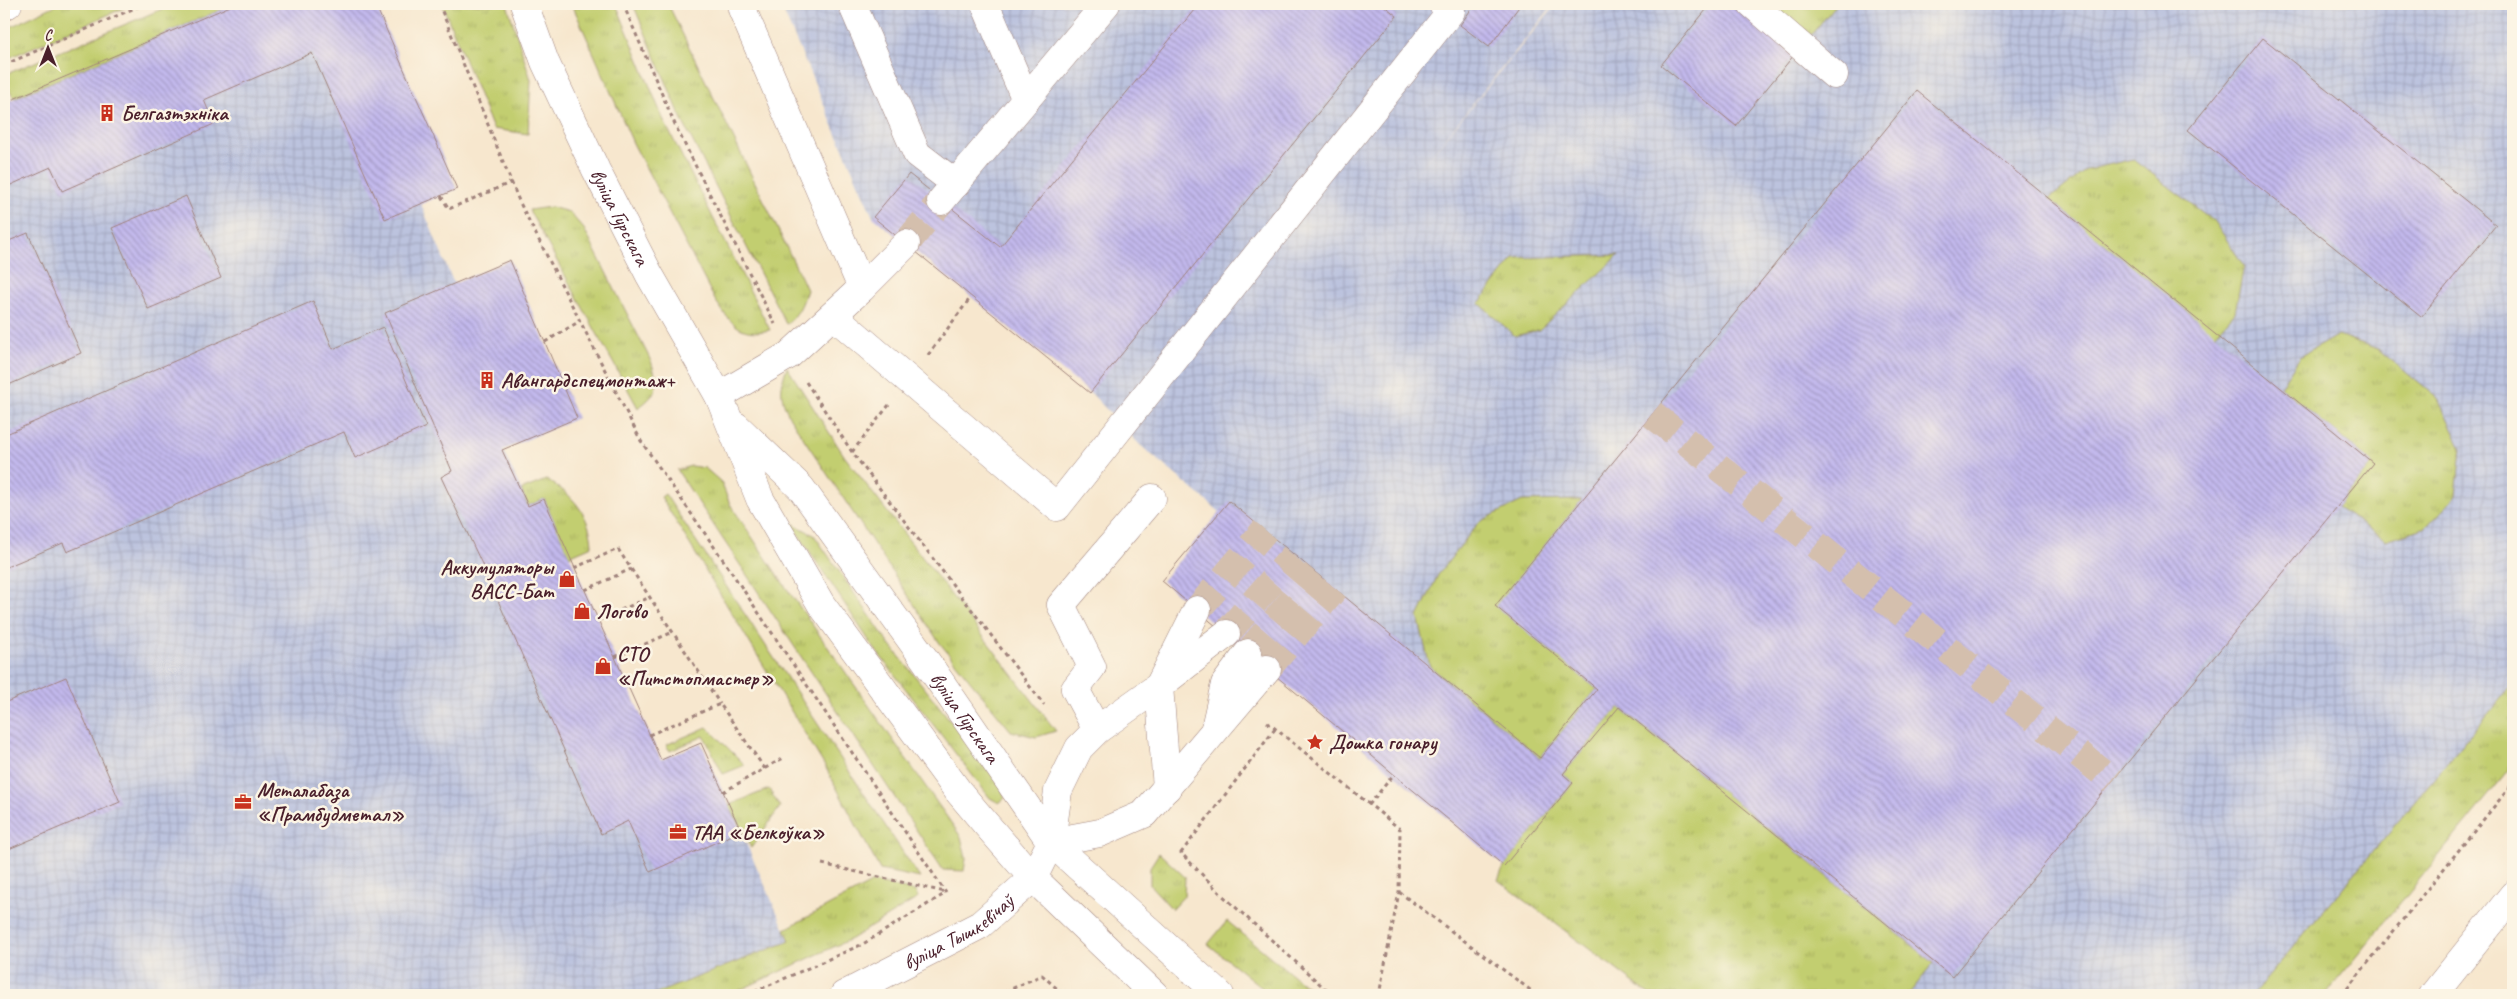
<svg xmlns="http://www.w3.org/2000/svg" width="2517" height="999" font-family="Caveat,sans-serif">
  <defs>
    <pattern id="industrial-grid" width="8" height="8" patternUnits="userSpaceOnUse" patternTransform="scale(1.25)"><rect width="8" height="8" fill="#bcc3de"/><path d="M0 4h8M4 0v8" fill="none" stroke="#a3a7bf"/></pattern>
    <pattern id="grass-tufts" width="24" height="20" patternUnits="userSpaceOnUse" patternTransform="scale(1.25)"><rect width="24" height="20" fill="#c2ce70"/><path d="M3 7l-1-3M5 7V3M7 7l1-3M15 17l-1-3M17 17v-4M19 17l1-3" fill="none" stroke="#a8b061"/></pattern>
    <pattern id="building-back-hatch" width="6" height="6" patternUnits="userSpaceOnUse" patternTransform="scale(1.25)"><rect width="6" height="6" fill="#c3b9ed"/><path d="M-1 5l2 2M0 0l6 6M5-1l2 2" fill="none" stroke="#a096c0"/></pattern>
  </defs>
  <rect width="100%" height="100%" fill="#fcf5e5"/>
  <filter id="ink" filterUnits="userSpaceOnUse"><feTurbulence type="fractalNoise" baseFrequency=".02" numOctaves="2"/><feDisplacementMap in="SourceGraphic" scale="10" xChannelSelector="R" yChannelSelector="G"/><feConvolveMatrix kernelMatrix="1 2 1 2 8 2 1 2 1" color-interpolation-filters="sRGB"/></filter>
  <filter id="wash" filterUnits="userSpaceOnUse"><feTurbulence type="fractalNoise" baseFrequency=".0096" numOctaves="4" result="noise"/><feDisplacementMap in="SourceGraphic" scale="20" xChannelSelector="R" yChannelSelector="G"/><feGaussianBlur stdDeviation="1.12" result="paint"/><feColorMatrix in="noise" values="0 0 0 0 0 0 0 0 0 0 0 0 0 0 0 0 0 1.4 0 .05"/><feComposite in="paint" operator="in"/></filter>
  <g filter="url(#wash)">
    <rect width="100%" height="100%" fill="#f7e7ce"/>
    <!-- industrial -->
    <path fill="url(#industrial-grid)" d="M 235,4 L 375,4 L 457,189 L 421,204 L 454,284 L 510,260 L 577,418 L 503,450 L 528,505 L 544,499 L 660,760 L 701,743 L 790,941 L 652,995 L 4,995 L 4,103 Z
      M 780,4 L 1554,4 L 1416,174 L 1556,4 L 2513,4 L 2513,716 L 2284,995 L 1650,995 L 1498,880 L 1504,865 L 1162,581 L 1220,512 L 1140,445 L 1090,392 L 873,217 Z"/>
    <!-- grass -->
    <path fill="url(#grass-tufts)" stroke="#86764e" d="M 58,4 L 133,4 L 4,60 L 4,30 Z
      M 174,4 L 235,4 L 14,98 L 4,80 L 4,75 Z
      M 442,4 L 507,4 L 531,80 L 528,134 L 493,129 Z
      M 572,4 L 616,4 L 664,121 L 770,330 C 739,337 731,323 715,300 L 633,143 Z
      M 633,4 L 668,4 L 802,279 L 807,290 C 802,305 799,314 786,324 L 683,122 Z
      M 1731,4 L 1837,4 L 1794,55 Z
      M 2133,159 L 2215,222 L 2244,266 L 2235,312 L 2215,335 L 2049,199 L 2086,170 Z
      M 551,207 L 569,212 L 584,229 L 651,361 C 659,385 660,392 638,408 L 529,210 Z
      M 1619,255 L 1539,330 L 1515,336 L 1479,303 L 1514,258 Z
      M 2338,335 L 2378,349 L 2438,399 L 2461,448 L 2456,495 L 2426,527 L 2386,540 L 2337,507 L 2373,463 L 2280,387 L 2300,357 Z
      M 787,367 L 845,457 L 1056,731 L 1036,737 L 1011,731 L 939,642 L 790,418 C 780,397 779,389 787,367 Z
      M 691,466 L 705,468 L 721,482 L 730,504 L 776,573 L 961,837 L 966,858 L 964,871 L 943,870 L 677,470 Z
      M 546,480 C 573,493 591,517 592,546 L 569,556 L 544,499 L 528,506 L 521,490 Z
      M 665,494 L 920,878 L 880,870 L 826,768 L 661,497 Z
      M 1582,500 L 1496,606 L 1597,689 L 1540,758 L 1430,667 L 1418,617 L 1438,575 L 1479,522 L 1522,501 Z
      M 790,522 L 814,535 L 888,642 L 1000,783 L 1005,798 L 999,803 L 990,798 L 874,648 Z
      M 2513,684 L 2513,765 L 2325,995 L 2253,995 Z
      M 1619,707 L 1934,963 L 1908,995 L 1650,995 L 1498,880 L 1504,866 L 1573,783 L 1563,774 Z
      M 707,727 L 745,765 L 723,774 L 704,736 L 670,751 L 666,745 Z
      M 769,789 L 780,807 L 751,848 L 729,805 Z
      M 1159,853 L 1185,877 L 1184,896 L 1172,909 L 1150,885 L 1150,867 Z
      M 873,882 L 915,891 L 918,898 L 851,939 L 729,995 L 652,995 L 790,941 L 785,929 Z
      M 1227,921 L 1317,995 L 1271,995 L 1208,944 Z"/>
    <g id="blocks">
      <!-- building -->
      <path fill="url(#building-back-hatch)" d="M 235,4 L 375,4 L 457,189 L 385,219 L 312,53 L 204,100 L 214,124 L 62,191 L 51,167 L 4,188 L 4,103 Z
        M 1199,4 L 1382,4 L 1397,16 L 1090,393 L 873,217 L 909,174 L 1000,247 Z
        M 1475,4 L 1521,4 L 1489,47 L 1460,25 Z
        M 1711,4 L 1731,4 L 1794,55 L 1736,126 L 1661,65 Z
        M 2263,38 L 2496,225 L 2421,317 L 2188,130 Z
        M 1917,91 L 2373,463 L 1952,977 L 1619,707 L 1563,774 L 1573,783 L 1504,866 L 1162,581 L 1229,501 L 1540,758 L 1597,689 L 1495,606 Z
        M 186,196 L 221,278 L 148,309 L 112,228 Z
        M 28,233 L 81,353 L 4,387 L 4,243 Z
        M 510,260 L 577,418 L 502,450 L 528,506 L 544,499 L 661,760 L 701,743 L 741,831 L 650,872 L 628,821 L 601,834 L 481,562 L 441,477 L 452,471 L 385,313 Z
        M 313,301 L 333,349 L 383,327 L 426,427 L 355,458 L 344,432 L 67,552 L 63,543 L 4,568 L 4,456 L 8,454 L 4,445 L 4,435 Z
        M 66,677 L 120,802 L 4,851 L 4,703 Z"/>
    </g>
  </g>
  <g filter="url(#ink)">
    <use href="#blocks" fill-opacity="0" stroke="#a0837c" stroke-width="1"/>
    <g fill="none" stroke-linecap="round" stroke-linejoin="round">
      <!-- minor-tunnel -->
      <path stroke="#d4bfad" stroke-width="28" stroke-dasharray="28 14" stroke-linecap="butt" d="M 906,244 L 941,201
        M 1652,414 L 2113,781
        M 1197,610 L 1265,530
        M 1226,634 L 1294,556
        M 1248,653 L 1316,573
        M 1267,669 L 1335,588"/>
      <!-- minor casing -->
      <g stroke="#a0837c" stroke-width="29">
        <g id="minor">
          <path d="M 852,4 L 917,154 L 956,184"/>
          <path d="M 985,4 L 1026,100"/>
          <path d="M 1752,4 L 1834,75"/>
          <path d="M 4,6 L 8,4"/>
          <path d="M 941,201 L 1106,4"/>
          <path d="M 862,288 L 906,244"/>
          <path d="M 834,316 L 1057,507 L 1451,11 L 1443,4"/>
          <path d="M 719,396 L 789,355 L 862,288 L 742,9"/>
          <path d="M 1215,728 L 1225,684 L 1248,653"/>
          <path d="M 1097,730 L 1075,689 L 1092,667 L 1061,605 L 1152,498"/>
          <path d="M 1167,788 L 1159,686 L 1197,610"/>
          <path d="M 1051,842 L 1100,833 L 1144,814 L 1267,669"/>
          <path id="s1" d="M 844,995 L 980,925 L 1033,878 L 1051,842 L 1058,791 L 1079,748 L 1097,730 L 1159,686 L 1226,634"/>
          <path d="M 2433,995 L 2513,895"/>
        </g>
      </g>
      <!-- major casing -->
      <g stroke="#a0837c" stroke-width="29">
        <g id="major">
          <path id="s2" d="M 524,4 L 545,62 L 596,170 L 649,274 L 719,396 L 760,499 L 821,604 L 958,791 L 985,823 L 1033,878 L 1155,995"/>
          <path id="s3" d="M 736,426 L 801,488 L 926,661 L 1051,842 L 1220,995"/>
        </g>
      </g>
      <!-- path -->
      <path stroke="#a0837c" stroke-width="3" stroke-dasharray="4 4" stroke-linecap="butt" d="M 439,4 L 519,201 L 641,441 L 726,564 L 946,893
        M 623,4 L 677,129 L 775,324
        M 4,65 L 144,4
        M 441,196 L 449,209 L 512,182
        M 545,342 L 580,321
        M 928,355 L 971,297
        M 806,382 L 852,452 L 1044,705
        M 852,452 L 889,405
        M 574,568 L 618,549 L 720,704
        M 585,590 L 631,569
        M 599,620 L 650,597
        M 615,657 L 673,632
        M 1267,722 L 1400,829 L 1399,892 L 1379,995
        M 1275,729 L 1181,853 L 1221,894 L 1332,995
        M 649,735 L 720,704 L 765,769
        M 723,792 L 785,757
        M 1369,805 L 1394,774
        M 822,864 L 945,892
        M 1399,892 L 1537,995
        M 747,995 L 863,944 L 946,893
        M 998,995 L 1042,975 L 1064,995
        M 2342,995 L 2513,783"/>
      <!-- minor -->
      <use href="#minor" stroke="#fff" stroke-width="28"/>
      <!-- major -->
      <use href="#major" stroke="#fff" stroke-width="28"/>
    </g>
  </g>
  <!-- icons -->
  <defs>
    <g id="building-bare" transform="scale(1.35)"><path d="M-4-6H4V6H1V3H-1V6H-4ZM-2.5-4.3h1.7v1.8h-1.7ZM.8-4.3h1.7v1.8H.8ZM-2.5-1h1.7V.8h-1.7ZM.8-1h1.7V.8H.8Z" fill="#c8321e" stroke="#fcf5e5" stroke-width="2.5" paint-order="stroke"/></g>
    <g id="shop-bare" transform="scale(1.35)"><path d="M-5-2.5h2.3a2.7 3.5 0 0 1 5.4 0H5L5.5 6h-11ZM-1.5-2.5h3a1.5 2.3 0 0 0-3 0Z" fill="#c8321e" stroke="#fcf5e5" stroke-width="2.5" paint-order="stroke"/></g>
    <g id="sight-bare" transform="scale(1.35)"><path d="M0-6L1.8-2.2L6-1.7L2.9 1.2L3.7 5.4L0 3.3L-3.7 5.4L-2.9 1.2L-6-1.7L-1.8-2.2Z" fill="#c8321e" stroke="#fcf5e5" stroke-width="2.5" paint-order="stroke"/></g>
    <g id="office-bare" transform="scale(1.35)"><path d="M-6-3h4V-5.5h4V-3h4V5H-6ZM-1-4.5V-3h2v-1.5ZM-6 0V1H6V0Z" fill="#c8321e" stroke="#fcf5e5" stroke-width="2.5" paint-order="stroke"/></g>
  </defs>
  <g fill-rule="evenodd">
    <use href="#building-bare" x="107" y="113"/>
    <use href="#building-bare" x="487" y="380"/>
    <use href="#shop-bare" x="567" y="579"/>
    <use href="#shop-bare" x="582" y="611"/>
    <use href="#shop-bare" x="603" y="666"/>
    <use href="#sight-bare" x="1315" y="742"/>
    <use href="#office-bare" x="243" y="802"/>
    <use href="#office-bare" x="678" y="832"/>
  </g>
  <g text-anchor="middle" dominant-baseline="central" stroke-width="5" stroke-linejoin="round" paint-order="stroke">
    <!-- poi labels -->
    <g font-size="21" font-weight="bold" fill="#4a1f2b" stroke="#fcf5e5" text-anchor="start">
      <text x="121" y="113">Белгазтэхніка</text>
      <text x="501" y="380">Авангардспецмонтаж+</text>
      <text x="553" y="567" text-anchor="end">Аккумуляторы<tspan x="553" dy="24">ВАСС-Бат</tspan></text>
      <text x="596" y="611">Логово</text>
      <text x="617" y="654">СТО<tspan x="617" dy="24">«Питстопмастер»</tspan></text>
      <text x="1329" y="742">Дошка гонару</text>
      <text x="257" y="790">Металабаза<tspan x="257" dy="24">«Прамбудметал»</tspan></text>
      <text x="692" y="832">ТАА «Белкоўка»</text>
    </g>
    <!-- street labels -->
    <g font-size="21" fill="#4a1f2b" stroke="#fcf5e5">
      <text stroke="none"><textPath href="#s2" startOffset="234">вуліца Гурскага</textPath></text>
      <text stroke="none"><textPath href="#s3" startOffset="372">вуліца Гурскага</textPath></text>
      <text stroke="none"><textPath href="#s1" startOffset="131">вуліца Тышкевічаў</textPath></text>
    </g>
  </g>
  <!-- margin -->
  <rect width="2517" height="999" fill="none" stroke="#fcf5e5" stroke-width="20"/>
  <!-- north arrow -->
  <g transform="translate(48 48)" stroke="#fcf5e5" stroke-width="4" paint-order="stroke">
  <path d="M0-4L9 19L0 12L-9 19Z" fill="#4a1f2b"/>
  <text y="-8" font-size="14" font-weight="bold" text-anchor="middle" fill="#4a1f2b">С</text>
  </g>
</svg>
